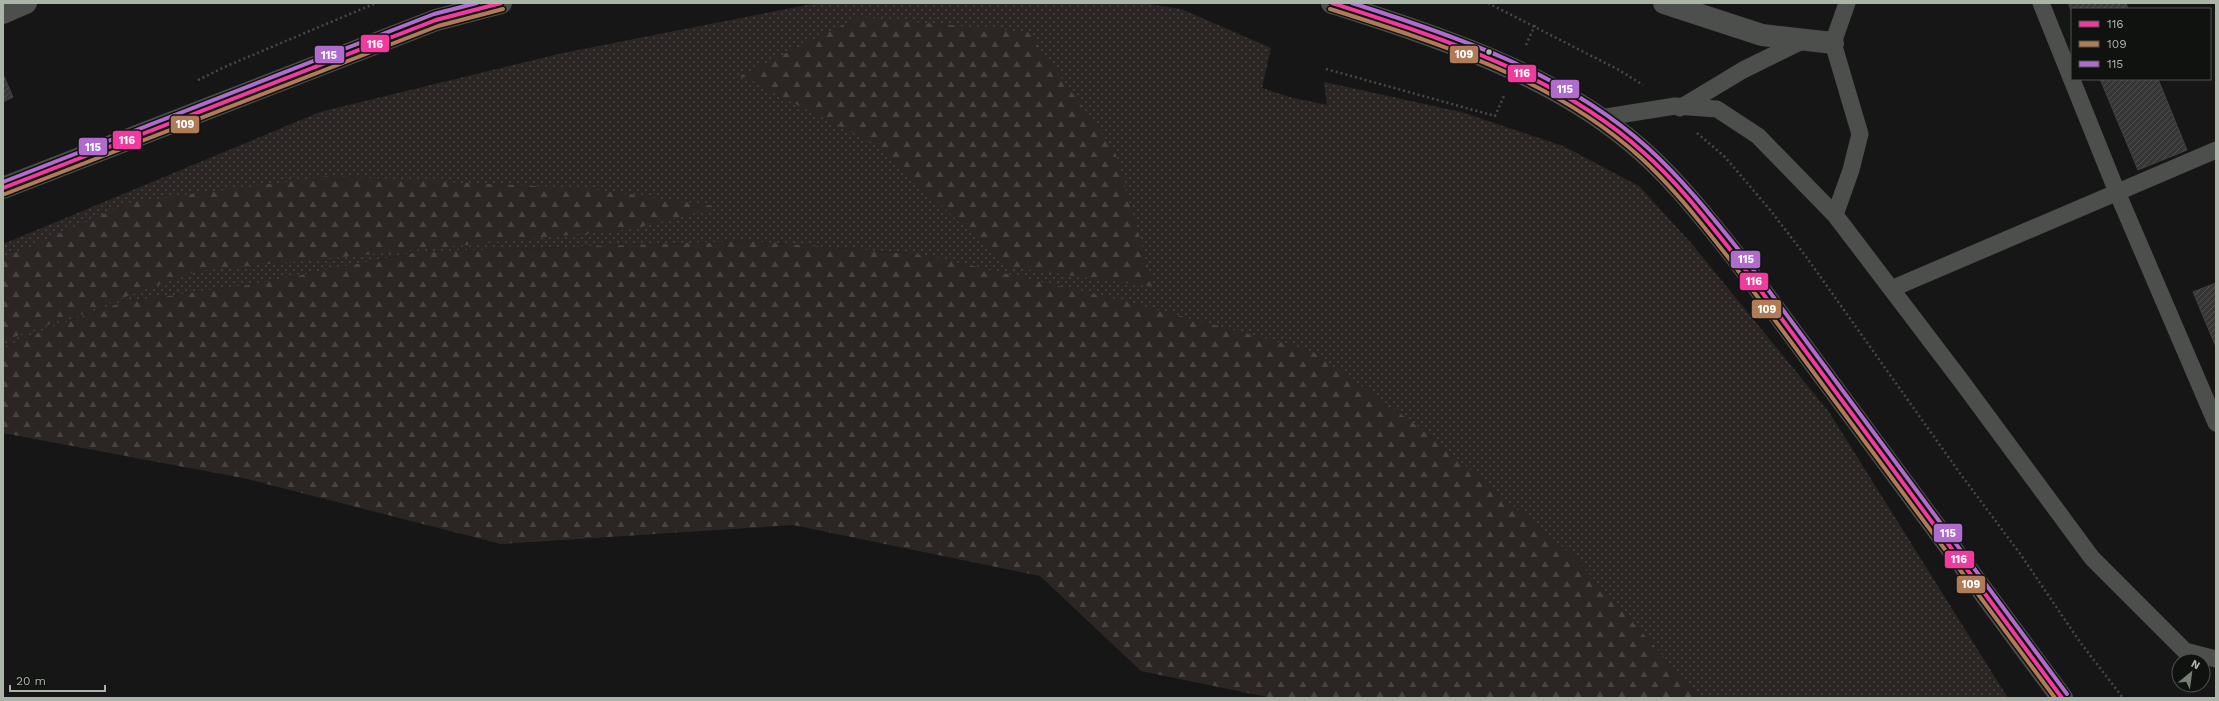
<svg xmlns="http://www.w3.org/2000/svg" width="2219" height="701" font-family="'Work Sans',sans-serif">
  <defs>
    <pattern id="grass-dots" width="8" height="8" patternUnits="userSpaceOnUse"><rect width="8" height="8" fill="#2b2624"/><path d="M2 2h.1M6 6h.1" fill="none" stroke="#474341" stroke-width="1.8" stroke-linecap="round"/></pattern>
    <pattern id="forest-firs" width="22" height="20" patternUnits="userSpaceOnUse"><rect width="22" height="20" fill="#2b2624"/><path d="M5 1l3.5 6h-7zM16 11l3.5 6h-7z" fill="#474341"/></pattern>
    <pattern id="building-hatch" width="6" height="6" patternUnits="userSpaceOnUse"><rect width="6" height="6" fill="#353635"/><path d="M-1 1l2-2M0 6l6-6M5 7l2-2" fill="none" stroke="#50514f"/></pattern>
  </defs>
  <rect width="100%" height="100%" fill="#161616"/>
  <!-- grass -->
  <path fill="url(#grass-dots)" d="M 817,3 L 1142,3 L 1181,9 L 1271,48 L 1262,88 L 1289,97 L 1327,105 L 1324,82 L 1461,112 L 1563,146 L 1639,186 L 1691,243 L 1829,412 L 2008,698 L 1701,698 L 1574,557 L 1416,425 L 926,255 L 749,241 L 418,252 L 255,284 L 123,302 L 47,329 L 3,348 L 3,244 L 320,112 L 563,53 Z"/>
  <!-- forest -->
  <path fill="url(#forest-firs)" d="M 859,17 L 1028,32 L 1115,152 L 1154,287 L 1008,267 L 873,143 L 740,76 Z
    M 329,176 L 594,189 L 720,207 L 632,229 L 197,271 L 3,341 L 3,258 L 132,202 Z
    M 749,241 L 926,255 L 1132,303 L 1312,351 L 1416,425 L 1574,557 L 1701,698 L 1272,698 L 1141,671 L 1040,576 L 793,525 L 501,544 L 243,478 L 3,433 L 3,348 L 47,329 L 123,302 L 255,284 L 418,252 Z"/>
  <!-- building -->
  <path fill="url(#building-hatch)" stroke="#3f423e" d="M 2068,3 L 2126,3 L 2128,9 L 2072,9 L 2072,13 Z
    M 3,74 L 13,97 L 3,102 Z
    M 2100,79 L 2158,79 L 2187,150 L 2138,170 Z
    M 2216,283 L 2216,347 L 2193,292 Z"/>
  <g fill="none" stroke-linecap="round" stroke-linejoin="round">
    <!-- path -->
    <path stroke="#474a47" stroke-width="2.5" stroke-dasharray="2 3" stroke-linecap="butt" d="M 1488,3 L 1619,70 L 1643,85
      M 1526,45 L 1535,25
      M 1326,69 L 1495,116 L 1504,96
      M 198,80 L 229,65 L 376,3
      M 1697,133 L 1725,157 L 1771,211 L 1807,258 L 1959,472 L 2021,555 L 2080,642 L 2123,698"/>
    <!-- lane -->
    <path stroke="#4c4f4c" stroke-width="17" d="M 2041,3 L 2117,192 L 2216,423
      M 1680,108 L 1743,70 L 1804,40
      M 1600,118 L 1675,106 L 1717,109 L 1758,136 L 1835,215 L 1959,378 L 2092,558 L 2185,651 L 2216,659
      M 1835,215 L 1851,170 L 1860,134 L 1833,43 L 1847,3
      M 1891,289 L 2216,150"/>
    <!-- street -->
    <path stroke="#4c4f4c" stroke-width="22" d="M 1664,3 L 1762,35 L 1833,43
      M 3,13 L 26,3"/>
    <!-- primary -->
    <path stroke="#494c49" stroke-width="22" d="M 1332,3 C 1435,36 1543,70 1628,139 C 1669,172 1701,213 1733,253 L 2062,698
      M 3,188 L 436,20 L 501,3"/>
    <!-- bus-1 casing -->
    <g stroke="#101210" stroke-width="7">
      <path id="bus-1" d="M 1332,3 C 1441,38 1556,74 1643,152 C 1677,182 1705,218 1733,253 L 2062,698
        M 3,188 L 436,20 L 501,3"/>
    </g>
    <!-- bus-2 casing -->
    <g stroke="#101210" stroke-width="7">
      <path id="bus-2" d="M 1330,9 C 1438,43 1554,79 1640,157 C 1673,187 1700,222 1728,257 L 2055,698
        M 5,194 L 438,26 L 503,9"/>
    </g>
    <!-- bus-3 casing -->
    <g stroke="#101210" stroke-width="7">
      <path id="bus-3" d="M 1352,3 C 1456,36 1565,73 1648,148 C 1681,178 1710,214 1738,249 L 2067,694
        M 3,182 L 434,14 L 477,3"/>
    </g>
    <!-- bus-1 -->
    <use href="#bus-1" stroke="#f13a9d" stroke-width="4"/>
    <!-- bus-2 -->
    <use href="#bus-2" stroke="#b07c57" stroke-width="4"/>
    <!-- bus-3 -->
    <use href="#bus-3" stroke="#b06ccc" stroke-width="4"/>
  </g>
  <!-- markers -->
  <circle fill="#aab5a8" stroke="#101210" stroke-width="1.5" cx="1489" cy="52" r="3.5"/>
  <g stroke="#101210" stroke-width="1.5">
    <rect x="360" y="34" width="30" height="19" rx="4" fill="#f13a9d"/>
    <rect x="1449" y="45" width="30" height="19" rx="4" fill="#b07c57"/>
    <rect x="314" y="45" width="31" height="19" rx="4" fill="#b06ccc"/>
    <rect x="1507" y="64" width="30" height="19" rx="4" fill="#f13a9d"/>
    <rect x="1550" y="79" width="30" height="20" rx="4" fill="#b06ccc"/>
    <rect x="170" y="115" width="30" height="19" rx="4" fill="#b07c57"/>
    <rect x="112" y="130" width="30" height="20" rx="4" fill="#f13a9d"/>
    <rect x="78" y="137" width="30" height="19" rx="4" fill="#b06ccc"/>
    <rect x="1730" y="250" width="31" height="19" rx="4" fill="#b06ccc"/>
    <rect x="1739" y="272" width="30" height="19" rx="4" fill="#f13a9d"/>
    <rect x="1751" y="299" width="31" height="20" rx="4" fill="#b07c57"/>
    <rect x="1933" y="523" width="30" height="20" rx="4" fill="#b06ccc"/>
    <rect x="1944" y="550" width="31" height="19" rx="4" fill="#f13a9d"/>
    <rect x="1956" y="575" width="30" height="19" rx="4" fill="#b07c57"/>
  </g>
  <g font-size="11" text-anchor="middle" font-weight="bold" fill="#fff">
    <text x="375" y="48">116</text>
    <text x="1464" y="58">109</text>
    <text x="329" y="59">115</text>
    <text x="1522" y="77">116</text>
    <text x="1565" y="93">115</text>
    <text x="185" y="128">109</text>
    <text x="127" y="144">116</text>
    <text x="93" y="151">115</text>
    <text x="1746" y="263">115</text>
    <text x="1754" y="285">116</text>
    <text x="1767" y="313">109</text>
    <text x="1948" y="537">115</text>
    <text x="1959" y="563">116</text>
    <text x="1971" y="588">109</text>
  </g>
  <!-- border -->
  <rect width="2219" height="701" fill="none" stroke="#aab5a8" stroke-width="8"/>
  <!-- legend -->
  <rect x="2071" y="8" width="140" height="72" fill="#101210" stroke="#4e534d"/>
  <rect x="2079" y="21" width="20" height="6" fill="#f13a9d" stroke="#4e534d"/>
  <text x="2107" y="28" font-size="12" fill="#aab5a8">116</text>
  <rect x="2079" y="41" width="20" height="6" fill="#b07c57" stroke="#4e534d"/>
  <text x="2107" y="48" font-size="12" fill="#aab5a8">109</text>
  <rect x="2079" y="61" width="20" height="6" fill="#b06ccc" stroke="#4e534d"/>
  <text x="2107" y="68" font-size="12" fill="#aab5a8">115</text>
  <!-- north arrow -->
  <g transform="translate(2191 673) rotate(29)"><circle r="19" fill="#101210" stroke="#4e534d"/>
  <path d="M0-3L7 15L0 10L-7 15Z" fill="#767d75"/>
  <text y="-6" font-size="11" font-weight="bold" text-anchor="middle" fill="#aab5a8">N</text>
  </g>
  <!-- scale -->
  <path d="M10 685v6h95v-6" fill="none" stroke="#aab5a8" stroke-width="2"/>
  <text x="16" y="685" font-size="12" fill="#aab5a8" stroke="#101210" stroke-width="3" paint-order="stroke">20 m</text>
</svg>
